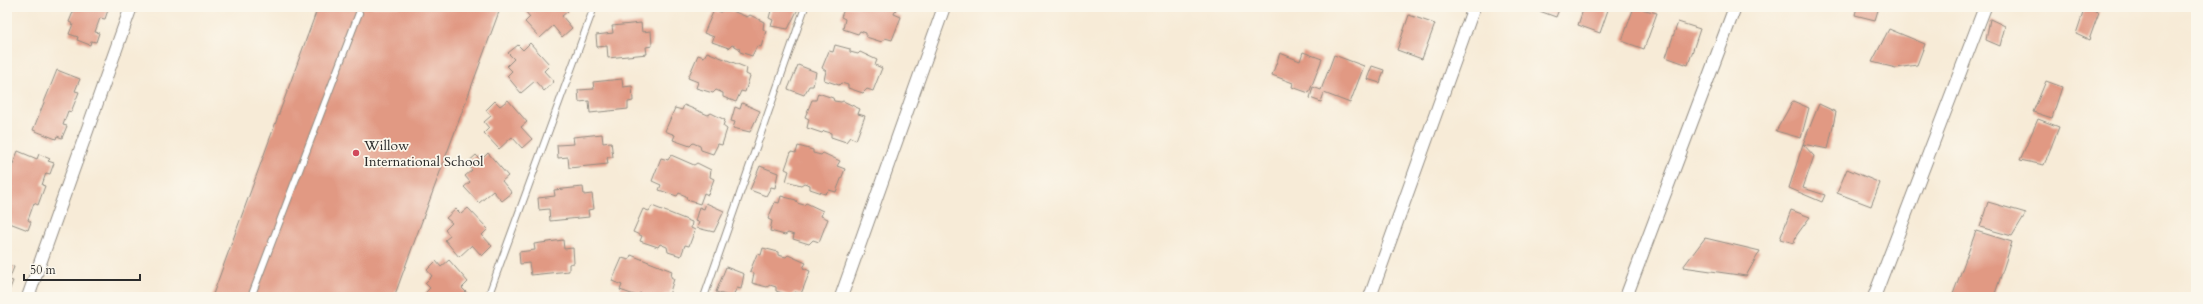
<svg xmlns="http://www.w3.org/2000/svg" width="2203" height="304" font-family="Cardo,serif">
  <rect width="100%" height="100%" fill="#fbf7ec"/>
  <filter id="ink" filterUnits="userSpaceOnUse"><feTurbulence type="fractalNoise" baseFrequency=".025" numOctaves="2"/><feDisplacementMap in="SourceGraphic" scale="8" xChannelSelector="R" yChannelSelector="G"/><feConvolveMatrix kernelMatrix="1 2 1 2 8 2 1 2 1" color-interpolation-filters="sRGB"/></filter>
  <filter id="wash" filterUnits="userSpaceOnUse"><feTurbulence type="fractalNoise" baseFrequency=".012" numOctaves="4" result="noise"/><feDisplacementMap in="SourceGraphic" scale="16" xChannelSelector="R" yChannelSelector="G"/><feGaussianBlur stdDeviation="0.9" result="paint"/><feColorMatrix in="noise" values="0 0 0 0 0 0 0 0 0 0 0 0 0 0 0 0 0 1.4 0 .05"/><feComposite in="paint" operator="in"/></filter>
  <g filter="url(#wash)">
    <rect width="100%" height="100%" fill="#f7ebd7"/>
    <g id="blocks">
      <!-- building -->
      <path fill="#e19983" d="M 75,7 L 109,7 L 105,19 L 100,18 L 95,32 L 99,33 L 96,42 L 91,41 L 90,45 L 77,40 L 78,37 L 69,34 L 73,24 L 69,22 Z
        M 318,7 L 495,7 L 500,9 L 394,297 L 212,297 Z
        M 529,7 L 565,7 L 568,11 L 562,16 L 572,28 L 562,37 L 553,26 L 540,38 L 525,22 L 530,17 L 525,11 Z
        M 723,7 L 747,17 L 750,15 L 764,22 L 763,29 L 766,31 L 761,47 L 757,46 L 752,56 L 740,52 L 739,48 L 732,45 L 729,48 L 712,42 L 714,37 L 704,33 L 714,10 L 721,12 Z
        M 772,7 L 798,9 L 788,29 L 771,26 L 773,20 L 769,18 Z
        M 845,7 L 892,7 L 896,9 L 894,14 L 901,17 L 892,40 L 885,38 L 882,42 L 866,37 L 866,33 L 860,31 L 858,34 L 843,29 L 845,19 L 841,17 Z
        M 1535,7 L 1560,7 L 1556,17 L 1534,9 Z
        M 1584,7 L 1609,7 L 1600,33 L 1578,25 Z
        M 1634,7 L 1657,13 L 1644,49 L 1622,41 Z
        M 1857,7 L 1879,7 L 1875,20 L 1855,15 Z
        M 2085,7 L 2099,12 L 2089,40 L 2076,34 Z
        M 1409,15 L 1435,24 L 1422,59 L 1397,50 Z
        M 1990,19 L 2005,26 L 2000,46 L 1986,40 Z
        M 1678,22 L 1700,29 L 1688,65 L 1666,57 Z
        M 641,23 L 642,32 L 651,31 L 652,46 L 646,47 L 647,54 L 608,58 L 607,46 L 597,47 L 596,35 L 613,33 L 612,26 Z
        M 1889,29 L 1925,44 L 1917,65 L 1896,68 L 1872,62 Z
        M 530,43 L 550,65 L 544,71 L 554,82 L 544,91 L 535,81 L 521,93 L 507,76 L 512,71 L 507,66 L 514,59 L 508,53 L 518,45 L 523,50 Z
        M 835,45 L 850,49 L 850,52 L 858,54 L 860,52 L 877,60 L 875,65 L 882,68 L 873,91 L 867,89 L 863,93 L 848,88 L 848,85 L 841,83 L 839,85 L 824,80 L 826,71 L 822,68 L 829,51 L 833,52 Z
        M 707,52 L 747,68 L 746,74 L 750,76 L 745,92 L 741,91 L 736,102 L 723,97 L 723,93 L 716,90 L 713,93 L 696,88 L 698,82 L 688,78 L 698,55 L 704,57 Z
        M 1303,52 L 1322,59 L 1309,93 L 1292,87 L 1293,83 L 1272,75 L 1280,53 L 1300,61 Z
        M 1334,55 L 1364,66 L 1350,103 L 1324,93 L 1321,102 L 1310,98 L 1313,87 L 1321,90 Z
        M 798,65 L 816,72 L 813,86 L 809,86 L 804,95 L 788,89 Z
        M 1372,66 L 1384,70 L 1380,83 L 1367,79 Z
        M 57,70 L 80,79 L 75,91 L 79,92 L 71,112 L 68,111 L 63,125 L 67,126 L 62,138 L 57,136 L 56,139 L 33,130 Z
        M 622,79 L 623,87 L 632,86 L 633,101 L 628,102 L 628,109 L 590,113 L 589,101 L 579,102 L 578,90 L 594,89 L 593,82 Z
        M 2046,81 L 2062,87 L 2052,118 L 2033,112 Z
        M 818,93 L 833,98 L 834,101 L 841,102 L 843,101 L 860,109 L 858,114 L 865,116 L 856,140 L 850,137 L 846,142 L 831,137 L 831,133 L 824,131 L 822,133 L 807,128 L 809,119 L 805,117 L 812,100 L 816,100 Z
        M 508,100 L 527,122 L 521,127 L 532,139 L 522,148 L 512,137 L 499,149 L 484,133 L 489,128 L 484,122 L 491,116 L 486,110 L 495,101 L 500,106 Z
        M 1793,101 L 1809,108 L 1801,138 L 1776,131 Z
        M 742,103 L 760,111 L 750,132 L 733,128 L 735,122 L 731,121 L 735,107 L 740,109 Z
        M 1819,104 L 1836,112 L 1828,149 L 1803,144 L 1814,156 L 1803,188 L 1825,195 L 1822,202 L 1789,188 L 1803,144 Z
        M 684,105 L 708,115 L 711,113 L 725,120 L 723,126 L 727,129 L 722,145 L 718,144 L 713,154 L 701,150 L 700,146 L 693,143 L 690,146 L 673,140 L 675,135 L 665,131 L 675,108 L 682,110 Z
        M 2038,119 L 2059,127 L 2044,165 L 2020,160 Z
        M 602,134 L 603,143 L 611,142 L 613,157 L 607,157 L 608,164 L 569,168 L 568,157 L 558,158 L 557,145 L 574,144 L 573,137 Z
        M 798,146 L 813,150 L 813,153 L 821,155 L 823,153 L 840,161 L 837,166 L 845,169 L 836,192 L 829,190 L 825,194 L 810,189 L 810,185 L 804,183 L 801,185 L 786,181 L 789,171 L 785,169 L 791,152 L 796,153 Z
        M 18,151 L 37,159 L 39,154 L 50,159 L 48,161 L 54,163 L 50,174 L 46,173 L 42,185 L 45,186 L 38,205 L 34,203 L 28,220 L 31,222 L 28,230 L 7,222 L 7,179 Z
        M 488,153 L 508,176 L 502,181 L 512,193 L 502,201 L 493,191 L 479,203 L 464,187 L 470,182 L 465,176 L 472,170 L 466,164 L 476,155 L 481,160 Z
        M 671,155 L 694,165 L 697,163 L 711,170 L 710,177 L 714,179 L 708,195 L 704,193 L 700,204 L 687,200 L 686,196 L 679,193 L 677,196 L 659,190 L 661,185 L 652,181 L 661,158 L 668,160 Z
        M 760,166 L 778,173 L 775,188 L 771,187 L 766,196 L 750,190 Z
        M 1847,169 L 1880,183 L 1871,206 L 1837,193 Z
        M 583,187 L 584,195 L 592,194 L 594,209 L 588,210 L 589,217 L 550,221 L 549,209 L 539,210 L 538,198 L 555,196 L 554,190 Z
        M 781,196 L 796,200 L 797,203 L 804,205 L 806,203 L 823,211 L 821,216 L 828,219 L 819,242 L 813,240 L 809,244 L 793,239 L 794,235 L 788,233 L 785,235 L 770,231 L 772,221 L 768,219 L 775,202 L 779,203 Z
        M 1988,202 L 2026,213 L 2012,236 L 1980,227 Z
        M 706,203 L 724,211 L 714,232 L 697,228 L 699,222 L 695,221 L 699,207 L 704,209 Z
        M 652,206 L 692,222 L 691,228 L 695,230 L 689,246 L 685,245 L 681,256 L 668,252 L 667,247 L 660,244 L 658,247 L 640,241 L 642,236 L 633,232 L 643,209 L 649,211 Z
        M 468,208 L 488,229 L 482,235 L 492,246 L 482,256 L 472,245 L 459,257 L 445,240 L 450,236 L 445,230 L 452,223 L 446,218 L 456,209 L 461,214 Z
        M 1791,210 L 1810,217 L 1796,236 L 1794,243 L 1780,239 Z
        M 1976,231 L 2012,242 L 1994,297 L 1952,297 Z
        M 1705,238 L 1760,251 L 1746,276 L 1683,267 Z
        M 563,240 L 564,249 L 573,248 L 574,263 L 569,264 L 569,271 L 531,275 L 529,263 L 520,264 L 519,252 L 535,250 L 534,244 Z
        M 763,248 L 778,252 L 778,255 L 786,257 L 788,255 L 806,263 L 803,268 L 810,271 L 801,294 L 795,292 L 791,296 L 776,291 L 776,287 L 770,285 L 767,287 L 752,283 L 754,273 L 750,271 L 757,254 L 761,255 Z
        M 631,255 L 672,271 L 671,277 L 674,279 L 669,295 L 665,294 L 663,297 L 647,297 L 640,293 L 637,296 L 620,290 L 622,285 L 612,281 L 622,258 L 629,260 Z
        M 449,260 L 468,282 L 462,288 L 471,297 L 429,297 L 425,293 L 430,288 L 425,283 L 432,276 L 427,270 L 436,261 L 441,267 Z
        M 7,264 L 14,267 L 9,280 L 13,281 L 7,296 Z
        M 726,267 L 744,274 L 741,289 L 737,288 L 732,297 L 716,292 Z"/>
    </g>
  </g>
  <g filter="url(#ink)">
    <use href="#blocks" fill-opacity="0" stroke="#918b81" stroke-width="1"/>
    <g fill="none" stroke-linecap="round" stroke-linejoin="round">
      <!-- lane casing -->
      <g stroke="#918b81" stroke-width="8">
        <path id="lane" d="M 251,297 L 359,13
          M 488,297 L 594,7
          M 704,297 L 805,7"/>
      </g>
      <!-- street casing -->
      <g stroke="#918b81" stroke-width="14">
        <path id="street" d="M 28,297 L 131,7
          M 841,297 L 944,7
          M 1370,297 L 1474,7
          M 1626,297 L 1735,7
          M 1874,297 L 1985,7"/>
      </g>
      <!-- lane -->
      <use href="#lane" stroke="#fff" stroke-width="6"/>
      <!-- street -->
      <use href="#street" stroke="#fff" stroke-width="12"/>
    </g>
  </g>
  <!-- markers -->
  <circle fill="#d1495b" stroke="#fbf7ec" stroke-width="1.5" cx="356" cy="153" r="4"/>
  <g text-anchor="middle" dominant-baseline="central" stroke-width="3.5" stroke-linejoin="round" paint-order="stroke">
    <!-- poi labels -->
    <g font-size="14" fill="#2b2b2b" stroke="#fbf7ec" text-anchor="start">
      <text x="364" y="145">Willow<tspan x="364" dy="16">International School</tspan></text>
    </g>
  </g>
  <!-- margin -->
  <rect width="2203" height="304" fill="none" stroke="#fbf7ec" stroke-width="24"/>
  <!-- scale -->
  <path d="M24 274v6h116v-6" fill="none" stroke="#2b2b2b" stroke-width="2"/>
  <text x="30" y="274" font-size="12" fill="#2b2b2b" stroke="#fbf7ec" stroke-width="3" paint-order="stroke">50 m</text>
</svg>
